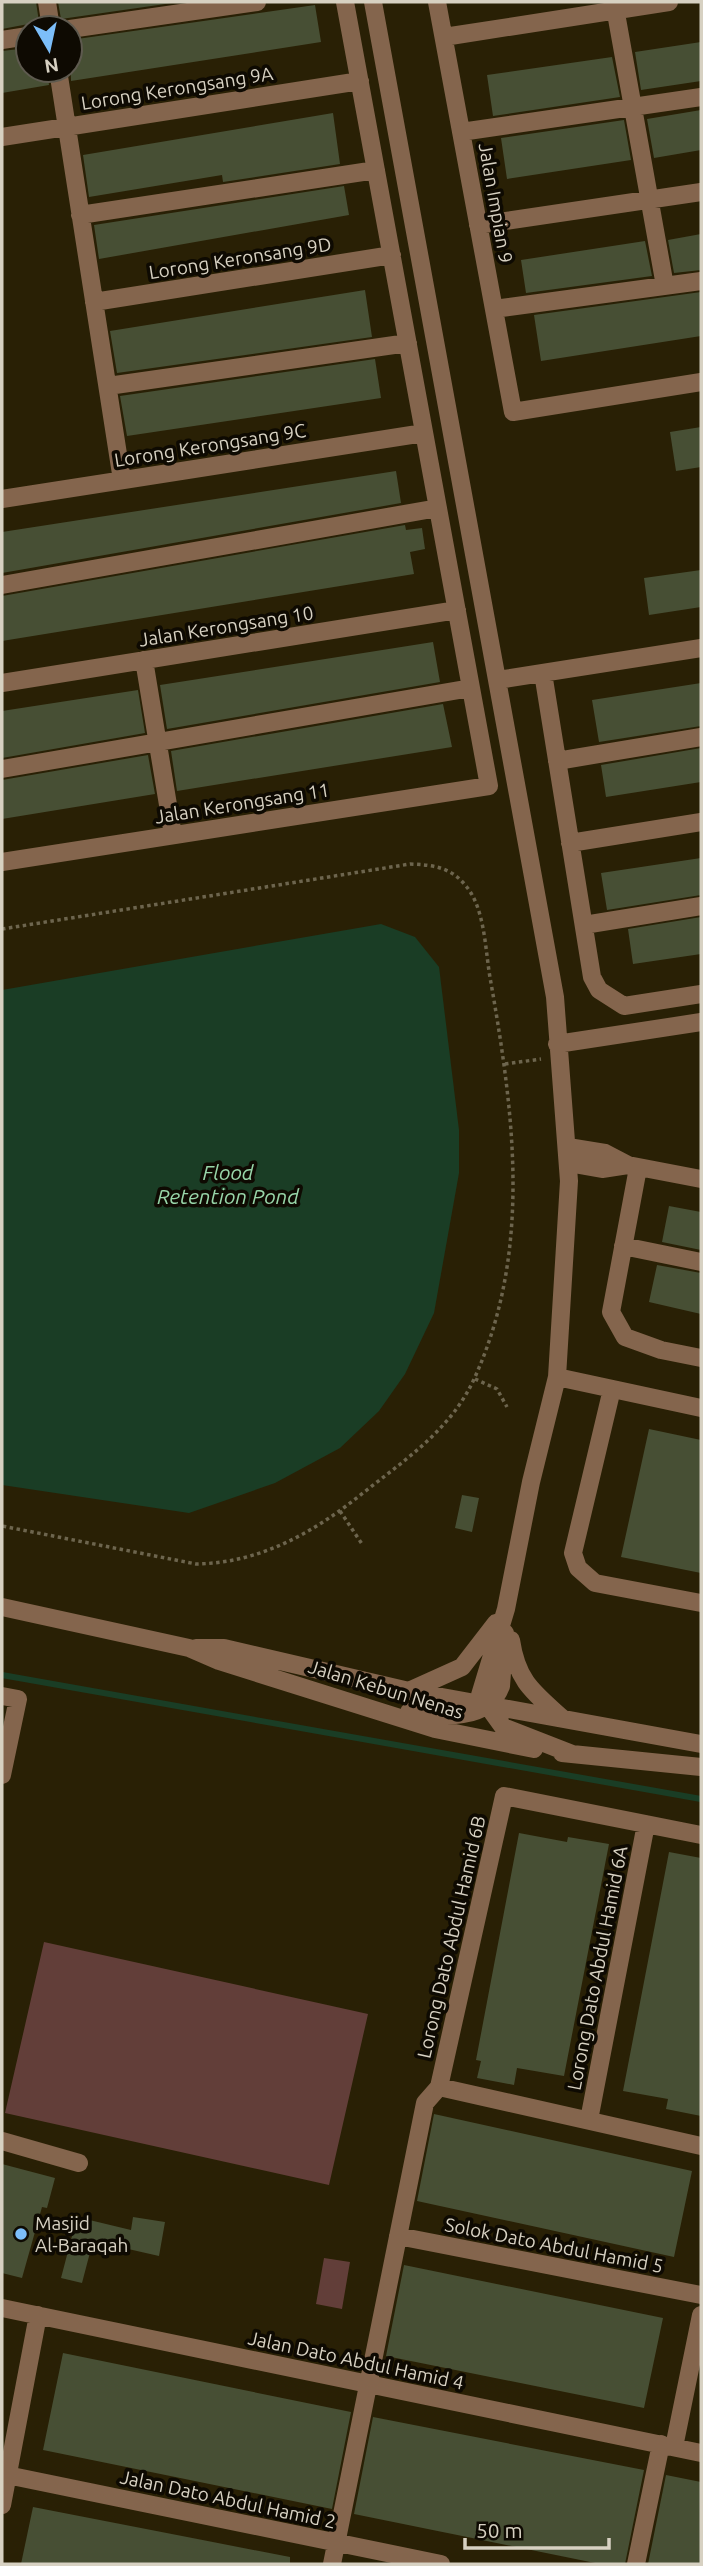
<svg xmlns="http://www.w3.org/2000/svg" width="703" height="2566" font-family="Ubuntu,sans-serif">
  <rect width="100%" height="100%" fill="#292005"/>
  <!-- green -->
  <path fill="#623e39" d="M 44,1942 L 368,2014 L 329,2185 L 5,2113 Z
    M 324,2258 L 350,2262 L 342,2309 L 316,2304 Z"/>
  <!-- water -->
  <path fill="#1a3d25" d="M 381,924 L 415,937 L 439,967 L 459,1130 L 459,1173 L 434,1313 L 405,1374 L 379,1411 L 340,1448 L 275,1483 L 189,1513 L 2,1485 L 2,990 Z"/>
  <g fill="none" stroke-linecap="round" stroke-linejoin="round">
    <!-- stream -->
    <path stroke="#1a3d25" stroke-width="6" d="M 2,1675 L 701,1799"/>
  </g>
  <!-- building -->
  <path fill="#474f34" d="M 2,2 L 36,2 L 39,22 L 2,29 Z
    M 58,2 L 179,2 L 61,19 Z
    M 315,5 L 321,42 L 71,81 L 70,40 Z
    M 701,42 L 701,81 L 641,90 L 635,52 Z
    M 28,48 L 28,70 L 47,70 L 49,85 L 2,93 L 2,51 Z
    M 612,57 L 620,97 L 493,116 L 487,75 Z
    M 701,110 L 701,150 L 654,158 L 647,119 Z
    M 333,113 L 340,164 L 223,182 L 222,175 L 89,197 L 83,155 Z
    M 624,120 L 631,160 L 507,179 L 501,138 Z
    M 344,186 L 349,215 L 99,259 L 94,225 Z
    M 701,234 L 701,270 L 674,273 L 668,240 Z
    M 645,241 L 652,276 L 526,293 L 521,260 Z
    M 365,290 L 372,337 L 117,373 L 110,331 Z
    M 701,292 L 701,336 L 541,361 L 534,315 Z
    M 375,359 L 381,398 L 127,436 L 120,396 Z
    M 701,427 L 701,467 L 676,471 L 670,432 Z
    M 396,471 L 401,503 L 2,573 L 2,532 Z
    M 405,525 L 406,530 L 422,528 L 425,549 L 410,552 L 414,574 L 2,641 L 2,596 Z
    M 701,570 L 701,607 L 649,615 L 644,578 Z
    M 433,642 L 440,682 L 167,729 L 160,685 Z
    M 701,683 L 701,726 L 599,742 L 592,700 Z
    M 138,690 L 145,733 L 2,758 L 2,711 Z
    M 443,704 L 452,747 L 177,791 L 171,751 Z
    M 701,748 L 701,782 L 606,797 L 601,765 Z
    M 148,755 L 155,794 L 2,819 L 2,780 Z
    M 701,858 L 701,895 L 607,910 L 601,873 Z
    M 701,917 L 701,954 L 633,964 L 628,929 Z
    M 669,1206 L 701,1212 L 701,1250 L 662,1242 Z
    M 657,1265 L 701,1273 L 701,1314 L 649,1302 Z
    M 649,1429 L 701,1440 L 701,1573 L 621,1557 Z
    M 462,1495 L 479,1498 L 472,1532 L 455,1528 Z
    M 519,1833 L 567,1842 L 568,1837 L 609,1844 L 564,2076 L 517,2068 L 514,2085 L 477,2078 L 481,2061 L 476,2060 Z
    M 669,1852 L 701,1858 L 701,2116 L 666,2109 L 668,2099 L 623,2091 Z
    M 434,2114 L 692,2171 L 674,2257 L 417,2201 Z
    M 2,2164 L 55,2178 L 47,2208 L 42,2207 L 22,2278 L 2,2273 Z
    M 77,2217 L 131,2230 L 133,2217 L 165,2222 L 159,2256 L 93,2241 L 82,2283 L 61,2278 Z
    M 404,2265 L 663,2318 L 644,2408 L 386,2356 Z
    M 63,2353 L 351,2412 L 332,2509 L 43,2450 Z
    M 373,2417 L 644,2470 L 625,2564 L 600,2564 L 354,2514 Z
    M 666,2475 L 701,2482 L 701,2564 L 648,2564 Z
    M 33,2507 L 290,2557 L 290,2564 L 21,2564 Z"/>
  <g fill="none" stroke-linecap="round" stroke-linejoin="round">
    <!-- path -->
    <path stroke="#6d654e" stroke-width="3.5" stroke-dasharray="3.5 3.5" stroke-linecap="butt" d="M 2,929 L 410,864 C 433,865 451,867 466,886 C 486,910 485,953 491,983 C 514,1115 532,1250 475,1377 C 452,1429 406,1459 363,1493 C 313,1533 260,1563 196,1564 L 2,1526
      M 505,1064 L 541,1059
      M 475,1379 L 497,1389 L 507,1407
      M 340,1511 L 362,1544"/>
    <!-- minor -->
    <path stroke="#84654d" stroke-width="18" d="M 47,2 L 51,28
      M 373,2 L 555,997 L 569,1181 L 557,1377 L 531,1482 L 506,1609 L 480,1695 L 503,1727 L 572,1754
      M 437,2 L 513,412 L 701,382
      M 614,2 L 665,286
      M 70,29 L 257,2
      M 444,37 L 669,2
      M 2,40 L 28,36
      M 58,70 L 122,480
      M 461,132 L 701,97
      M 2,137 L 360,81
      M 80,215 L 376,170
      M 478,225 L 701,192
      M 94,302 L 392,255
      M 494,309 L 701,281
      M 108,386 L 408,343
      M 2,499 L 424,433
      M 2,585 L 438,508
      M 144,660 L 173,835
      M 543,673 L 592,977 L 599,990 L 624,1006 L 701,994
      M 498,680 L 701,648
      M 2,683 L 457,610
      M 557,761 L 701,737
      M 2,769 L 471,688
      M 570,843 L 701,822
      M 2,862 L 489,786 L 345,2
      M 584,925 L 701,906
      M 557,1044 L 701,1022
      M 568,1147 L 605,1153 L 628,1165 L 701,1179
      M 568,1163 L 602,1169 L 628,1165
      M 638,1168 L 611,1312 L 625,1337 L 661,1350 L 701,1358
      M 623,1246 L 701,1262
      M 557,1377 L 701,1408
      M 612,1389 L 573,1553 L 578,1568 L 595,1583 L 701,1603
      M 2,1607 L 189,1648 L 219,1661 L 435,1729 L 534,1749
      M 511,1640 C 517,1681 533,1692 562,1718
      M 196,1648 L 224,1648 L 409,1691 L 701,1744
      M 411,1690 L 462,1667 L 496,1623
      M 2,1696 L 18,1699 L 2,1775
      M 409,1712 C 440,1716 487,1723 501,1686 L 505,1633
      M 562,1753 L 701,1767
      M 439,2087 L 701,2146
      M 589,2120 L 646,1824
      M 2,2141 L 79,2163
      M 398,2236 L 701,2295
      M 2,2308 L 701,2453
      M 674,2447 L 701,2315
      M 7,2475 L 441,2564
      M 2,2505 L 38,2315
      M 332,2564 L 425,2103 L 439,2087 L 504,1796 L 701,1835
      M 636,2564 L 661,2444"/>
  </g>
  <!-- markers -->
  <circle fill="#7cbef9" stroke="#0e0a02" stroke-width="2.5" cx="21" cy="2234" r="7"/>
  <g text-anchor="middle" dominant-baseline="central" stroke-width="7" stroke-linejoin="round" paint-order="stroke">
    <!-- street labels -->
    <g font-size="19" fill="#d7d1c2" stroke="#0e0a02">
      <text transform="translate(177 88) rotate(-9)">Lorong Kerongsang 9A</text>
      <text transform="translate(496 203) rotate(80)">Jalan Impian 9</text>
      <text transform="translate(240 258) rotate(-9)">Lorong Keronsang 9D</text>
      <text transform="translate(210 445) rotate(-9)">Lorong Kerongsang 9C</text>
      <text transform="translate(226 626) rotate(-9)">Jalan Kerongsang 10</text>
      <text transform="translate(242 803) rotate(-9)">Jalan Kerongsang 11</text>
      <text transform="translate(386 1689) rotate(17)">Jalan Kebun Nenas</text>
      <text transform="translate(451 1937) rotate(-77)">Lorong Dato Abdul Hamid 6B</text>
      <text transform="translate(597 1968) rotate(-79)">Lorong Dato Abdul Hamid 6A</text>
      <text transform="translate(554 2245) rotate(11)">Solok Dato Abdul Hamid 5</text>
      <text transform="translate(356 2360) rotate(12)">Jalan Dato Abdul Hamid 4</text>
      <text transform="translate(228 2499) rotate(12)">Jalan Dato Abdul Hamid 2</text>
    </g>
    <!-- poi labels -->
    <g font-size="19" fill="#d7d1c2" stroke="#0e0a02" text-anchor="start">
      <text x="35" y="2223">Masjid<tspan x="35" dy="22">Al-Baraqah</tspan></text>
    </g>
    <!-- water labels -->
    <g font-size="21" font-style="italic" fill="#98d6a9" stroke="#0e0a02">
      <text x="228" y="1172">Flood<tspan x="228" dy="24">Retention Pond</tspan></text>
    </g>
  </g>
  <!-- border -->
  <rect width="703" height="2566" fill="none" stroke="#d7d1c2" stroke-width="7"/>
  <!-- north arrow -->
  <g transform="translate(49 49) rotate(171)"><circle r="33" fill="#0e0a02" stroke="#5e5a4f" stroke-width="2"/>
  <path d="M0-5L12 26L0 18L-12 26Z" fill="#7cbef9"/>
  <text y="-10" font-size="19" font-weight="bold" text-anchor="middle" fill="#d7d1c2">N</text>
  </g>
  <!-- scale -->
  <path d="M465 2538v10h144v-10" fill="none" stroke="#d7d1c2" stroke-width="3.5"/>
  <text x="476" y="2538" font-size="21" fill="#d7d1c2" stroke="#0e0a02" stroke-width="5" paint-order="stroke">50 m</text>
</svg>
